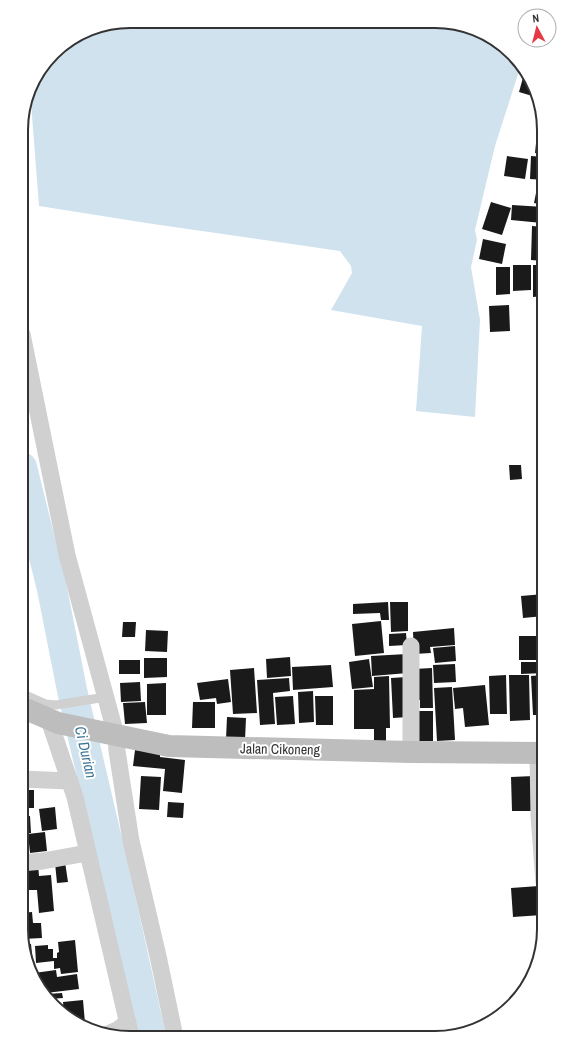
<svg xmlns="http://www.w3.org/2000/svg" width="565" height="1059" font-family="'Archivo Narrow',sans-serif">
  <rect width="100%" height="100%" fill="#fff"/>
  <!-- water -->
  <path fill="#cfe2ee" d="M 130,21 L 456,23 L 507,48 L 520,68 L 495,146 L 475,230 L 477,240 L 471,267 L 480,320 L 475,417 L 416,411 L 422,326 L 331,310 L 352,273 L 351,266 L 340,251 L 153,224 L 39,206 L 30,90 L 32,81 L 58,48 L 88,29 Z"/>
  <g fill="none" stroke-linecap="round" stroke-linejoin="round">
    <!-- river -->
    <path stroke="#cfe2ee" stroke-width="30" d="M 22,467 L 52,589 L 72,690 L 115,874 L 151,1037"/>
  </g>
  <!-- building -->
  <path fill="#1a1a1a" d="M 524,74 L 538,95 L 539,98 L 519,92 Z
    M 538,124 L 543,124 L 544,154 L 535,153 Z
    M 507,156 L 528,159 L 525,179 L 504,176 Z
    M 531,156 L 544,157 L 544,180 L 530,179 Z
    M 538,183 L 544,184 L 544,205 L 534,203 Z
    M 491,202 L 511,208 L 502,235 L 482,229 Z
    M 512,205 L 544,207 L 542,223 L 511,220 Z
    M 532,226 L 544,227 L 544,261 L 531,260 Z
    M 483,239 L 506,244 L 502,264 L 479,259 Z
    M 513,265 L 531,265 L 531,290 L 513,291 Z
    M 533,265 L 544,265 L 544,296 L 533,297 Z
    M 496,267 L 510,267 L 510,294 L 496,295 Z
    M 509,305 L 510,331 L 490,332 L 489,306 Z
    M 509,465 L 521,465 L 522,479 L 510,480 Z
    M 544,594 L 544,616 L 523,618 L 521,596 Z
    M 388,602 L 389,620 L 381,620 L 380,613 L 353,614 L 353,604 Z
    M 390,602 L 408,602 L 408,631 L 391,632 Z
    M 381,621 L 384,653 L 355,656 L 352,624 Z
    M 123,622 L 136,622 L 135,637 L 122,637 Z
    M 454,628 L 455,645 L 430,647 L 431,653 L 414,654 L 413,632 Z
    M 146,630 L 168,631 L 167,652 L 145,651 Z
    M 406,633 L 407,645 L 389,646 L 389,634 Z
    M 519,636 L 544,636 L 544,660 L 519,660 Z
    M 455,646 L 456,661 L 435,663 L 433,648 Z
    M 407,654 L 408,673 L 372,676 L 371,656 Z
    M 290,657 L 291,676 L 267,678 L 266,659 Z
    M 144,658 L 167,658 L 167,677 L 144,678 Z
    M 369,659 L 373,687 L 352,689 L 349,662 Z
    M 119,660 L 140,660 L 140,674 L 119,674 Z
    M 521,662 L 544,662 L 544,673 L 521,674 Z
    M 455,664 L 456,682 L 434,683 L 433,665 Z
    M 331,665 L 333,687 L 293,690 L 292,667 Z
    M 254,668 L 257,713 L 233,714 L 230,670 Z
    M 432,668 L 433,708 L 420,708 L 420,700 L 415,700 L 414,669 Z
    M 506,675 L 507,714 L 490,714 L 489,676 Z
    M 509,675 L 529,675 L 530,720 L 510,721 Z
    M 543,675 L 544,715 L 533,715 L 531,676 Z
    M 389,676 L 390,728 L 386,728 L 386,744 L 374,744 L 374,729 L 354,729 L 354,690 L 374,689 L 374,677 Z
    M 407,677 L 408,717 L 393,718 L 391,678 Z
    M 289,678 L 290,691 L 273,693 L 275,724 L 260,725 L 257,680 Z
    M 228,679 L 231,702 L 217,704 L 216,698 L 200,700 L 197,683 Z
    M 140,682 L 141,701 L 121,702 L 120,683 Z
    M 166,683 L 166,715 L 147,715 L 147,684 Z
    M 485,685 L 489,725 L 465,727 L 463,708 L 455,709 L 453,688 Z
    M 452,687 L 455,740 L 437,741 L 434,688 Z
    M 313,691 L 314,722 L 299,723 L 298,692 Z
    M 293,696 L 295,724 L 277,725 L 275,697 Z
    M 315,696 L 333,696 L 333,725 L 316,725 Z
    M 145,702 L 147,723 L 125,724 L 123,703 Z
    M 193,702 L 215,702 L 215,728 L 192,728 Z
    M 414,711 L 433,711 L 433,741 L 415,741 Z
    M 227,717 L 246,718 L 245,740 L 226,739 Z
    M 21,719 L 29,719 L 28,753 L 21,753 Z
    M 135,750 L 160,752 L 160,757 L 185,760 L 182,793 L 163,791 L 165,769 L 133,766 Z
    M 21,757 L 28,757 L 27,768 L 21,767 Z
    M 141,776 L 161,777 L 159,810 L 139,809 Z
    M 534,776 L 535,811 L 512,811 L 511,777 Z
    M 21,790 L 34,790 L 34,808 L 21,808 Z
    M 168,802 L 184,803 L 183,818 L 167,817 Z
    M 55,807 L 57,829 L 42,831 L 39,809 Z
    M 21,810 L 23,810 L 23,816 L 30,816 L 31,833 L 21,834 Z
    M 45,832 L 47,851 L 30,853 L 28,834 Z
    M 65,862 L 68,882 L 57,883 L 55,863 Z
    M 38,864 L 39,876 L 51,875 L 54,911 L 39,913 L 37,890 L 27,890 L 27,900 L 21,901 L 21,865 Z
    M 539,886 L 542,915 L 513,917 L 511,888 Z
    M 32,912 L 33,923 L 41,923 L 42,938 L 23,939 L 21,929 L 21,913 Z
    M 75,940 L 78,972 L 61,974 L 60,968 L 54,969 L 54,961 L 36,963 L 35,946 L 48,945 L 48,949 L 53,949 L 53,958 L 57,958 L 57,953 L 59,952 L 58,942 Z
    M 31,944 L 33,964 L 27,965 L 24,945 Z
    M 56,970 L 57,977 L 77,974 L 79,989 L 46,993 L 35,976 L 34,973 Z
    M 62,993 L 63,998 L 50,999 L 47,994 Z
    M 83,1000 L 85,1023 L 64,1014 L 63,1002 Z"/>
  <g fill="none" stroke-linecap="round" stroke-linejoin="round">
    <!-- lane -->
    <path stroke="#d0d0d0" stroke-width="9" d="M 21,693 L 46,704 L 56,705 L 106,697"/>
    <!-- street -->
    <path stroke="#d0d0d0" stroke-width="17" d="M 22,334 L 67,555 L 116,735 L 117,751 L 131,841 L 158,956 L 175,1037
      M 411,646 L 411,752
      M 49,720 L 75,797 L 131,1037
      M 538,753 L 539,816 L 544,882
      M 21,779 L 70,781
      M 21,863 L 43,861 L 87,853
      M 108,1034 L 117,1030 L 128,1022"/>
    <!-- secondary -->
    <path stroke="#bdbdbd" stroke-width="22" d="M 21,707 L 58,723 L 169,746 L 411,752 L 544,753"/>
  </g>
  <g text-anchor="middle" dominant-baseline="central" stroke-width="4" stroke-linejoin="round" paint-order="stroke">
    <!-- street labels -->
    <g font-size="14" fill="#333" stroke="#fff">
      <text transform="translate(280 749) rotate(1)">Jalan Cikoneng</text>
    </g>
    <!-- water labels -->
    <g font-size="15" font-style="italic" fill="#3f7597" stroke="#fff">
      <text transform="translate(86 752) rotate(77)">Ci Durian</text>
    </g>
  </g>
  <!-- crop -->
  <path d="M0 0H565V1059H0ZM130 28H435A102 102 0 0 1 537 130V929A102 102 0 0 1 435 1031H130A102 102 0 0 1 28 929V130A102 102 0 0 1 130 28Z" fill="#fff" fill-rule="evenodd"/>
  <path fill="none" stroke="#333" stroke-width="2" d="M130 28H435A102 102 0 0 1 537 130V929A102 102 0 0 1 435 1031H130A102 102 0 0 1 28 929V130A102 102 0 0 1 130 28Z"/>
  <!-- north arrow -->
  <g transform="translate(537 28) rotate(353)"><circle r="19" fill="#ffffff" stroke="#adadad"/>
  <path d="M0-3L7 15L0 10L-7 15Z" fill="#e63946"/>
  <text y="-6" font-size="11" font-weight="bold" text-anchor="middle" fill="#333333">N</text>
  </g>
</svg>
